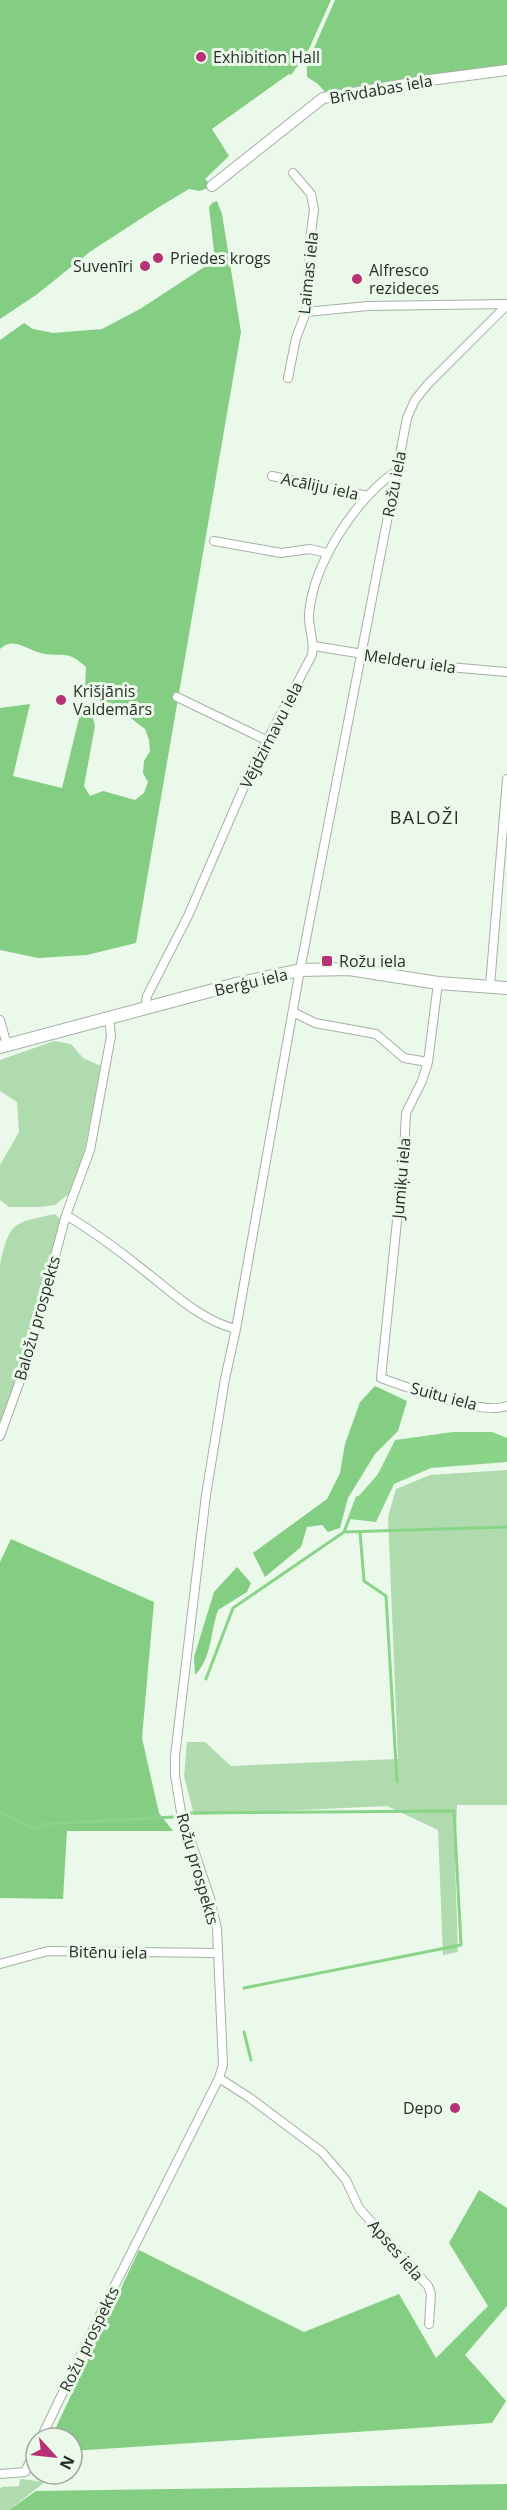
<svg xmlns="http://www.w3.org/2000/svg" width="507" height="2510" font-family="'Open Sans',sans-serif">
  <rect width="100%" height="100%" fill="#ebf9eb"/>
  <!-- green -->
  <path fill="#afdbae" d="M 54,1041 L 71,1044 L 83,1058 L 101,1066 L 82,1164 L 70,1193 L 55,1205 L 39,1207 L 9,1207 L 0,1200 L 0,1165 L 19,1132 L 17,1102 L 0,1091 L 0,1060 Z
    M 55,1214 L 61,1220 L 41,1301 L 0,1428 L 0,1265 C 10,1221 13,1223 55,1214 Z
    M 507,1470 L 507,1805 L 457,1805 L 455,1861 L 458,1952 L 443,1955 L 438,1830 L 387,1806 L 194,1815 L 184,1776 L 187,1742 L 205,1742 L 231,1766 L 398,1759 L 388,1517 L 396,1489 L 430,1475 Z
    M 20,2479 L 45,2482 L 9,2510 L 0,2510 L 0,2489 L 2,2487 L 19,2486 Z"/>
  <!-- forest -->
  <path fill="#83ce82" d="M 0,0 L 331,0 L 308,51 L 291,75 L 289,74 L 212,129 L 229,156 L 205,179 L 212,186 L 200,191 L 189,189 L 159,207 L 91,251 L 36,295 L 0,319 Z
    M 335,0 L 507,0 L 507,66 L 325,92 L 318,84 L 307,77 L 307,64 Z
    M 217,201 L 222,214 L 241,332 L 136,943 L 87,955 L 38,958 L 0,950 L 0,708 L 30,704 L 13,776 L 62,788 L 81,710 L 92,714 L 95,726 L 84,786 L 90,796 L 103,791 L 135,800 L 144,793 L 148,782 L 143,773 L 144,761 L 150,751 L 149,740 L 145,729 L 111,703 L 91,699 L 85,689 L 86,667 C 67,650 66,657 45,654 C 29,652 14,635 0,649 L 0,340 L 24,323 L 33,329 L 53,333 L 102,329 L 140,309 L 215,260 L 209,207 L 212,203 Z
    M 375,1386 L 407,1401 L 398,1431 L 375,1454 L 348,1498 L 340,1528 L 328,1532 L 322,1525 L 307,1527 L 301,1547 L 265,1577 L 253,1553 L 327,1499 L 340,1473 L 345,1444 L 360,1402 Z
    M 11,1539 L 154,1602 L 142,1738 L 159,1813 L 173,1831 L 67,1831 L 63,1899 L 0,1898 L 0,1562 Z
    M 237,1567 L 251,1583 L 247,1592 L 218,1610 C 210,1633 212,1658 195,1675 L 194,1657 L 214,1592 Z
    M 479,2190 L 507,2208 L 507,2306 L 465,2355 L 506,2401 L 492,2423 L 72,2451 L 72,2438 L 51,2438 L 139,2250 L 304,2332 L 399,2294 L 436,2358 L 488,2306 L 449,2243 Z
    M 507,2484 L 507,2510 L 9,2510 L 36,2491 Z"/>
  <!-- water -->
  <path fill="#89d488" d="M 453,1432 L 492,1432 L 507,1438 L 507,1462 L 431,1468 L 394,1484 L 376,1522 L 349,1519 L 357,1498 L 378,1474 L 395,1440 Z"/>
  <g fill="none" stroke-linecap="round" stroke-linejoin="round">
    <!-- stream -->
    <path stroke="#89d488" stroke-width="3" d="M 344,1532 L 507,1527
      M 360,1532 L 364,1581 L 386,1596 L 397,1781
      M 206,1679 L 233,1608 L 344,1532 L 357,1498 L 360,1497
      M 0,1812 L 35,1829 L 45,1824 L 173,1817
      M 188,1813 L 454,1811 L 461,1945 L 244,1988
      M 244,2032 L 251,2060"/>
    <!-- minor casing -->
    <g stroke="#a4b1a4" stroke-width="10">
      <path id="minor" d="M 306,312 L 368,306 L 507,304
        M 288,378 L 296,338 L 306,312 L 311,233 L 314,210 L 311,194 L 293,173
        M 272,476 L 368,496
        M 214,541 L 281,553 L 310,549 L 327,553
        M 314,646 L 437,666 L 507,672
        M 177,697 L 266,740
        M 438,983 L 428,1062 L 422,1081 L 406,1113 L 404,1152 L 381,1378 C 406,1387 484,1416 507,1406
        M 490,986 L 507,779
        M 145,1009 L 147,996 L 188,916 L 249,775 L 312,655 C 315,641 308,628 309,614 C 313,564 355,500 396,471
        M 293,1012 L 315,1023 L 376,1034 L 404,1058 L 428,1062
        M 0,1020 L 7,1045
        M 66,1215 C 94,1232 120,1251 146,1272 C 173,1293 202,1321 236,1329
        M 0,1436 L 26,1364 L 66,1215 L 90,1150 L 111,1036 L 109,1018
        M 0,1964 L 48,1951 L 218,1953
        M 219,2078 L 250,2098 L 322,2152 L 346,2180 L 359,2208 L 428,2286 L 431,2294 L 429,2324
        M 41,2438 L 102,2311 L 219,2078 L 223,2065 L 217,1929 L 210,1898 L 181,1812 L 175,1775 L 175,1756 L 206,1495 L 225,1379 L 236,1329 L 300,970 L 407,418 L 415,400 L 428,384 L 507,305
        M 0,2474 L 25,2472 L 36,2449"/>
    </g>
    <!-- tertiary casing -->
    <g stroke="#a4b1a4" stroke-width="12">
      <path id="tertiary" d="M 212,186 L 323,98 L 430,80 L 507,70"/>
    </g>
    <!-- secondary casing -->
    <g stroke="#a4b1a4" stroke-width="14">
      <path id="secondary" d="M 0,1047 L 236,984 L 300,970 L 349,969 L 438,983 L 507,988"/>
    </g>
    <!-- minor -->
    <use href="#minor" stroke="#fff" stroke-width="8"/>
    <!-- tertiary -->
    <use href="#tertiary" stroke="#fff" stroke-width="10"/>
    <!-- secondary -->
    <use href="#secondary" stroke="#fff" stroke-width="12"/>
  </g>
  <!-- markers -->
  <g fill="#b73174" stroke="#ebf9eb" stroke-width="2">
    <circle cx="201" cy="57" r="6"/>
    <circle cx="158" cy="258" r="6"/>
    <circle cx="145" cy="266" r="6"/>
    <circle cx="357" cy="279" r="6"/>
    <circle cx="61" cy="700" r="6"/>
    <rect x="321" y="955" width="12" height="12" rx="3"/>
    <circle cx="455" cy="2108" r="6"/>
  </g>
  <g text-anchor="middle" dominant-baseline="central" stroke-width="6" stroke-linejoin="round" paint-order="stroke">
    <!-- poi labels -->
    <g font-size="16" fill="#2a2f2a" stroke="#ebf9eb" text-anchor="start">
      <text x="213" y="57">Exhibition Hall</text>
      <text x="170" y="258">Priedes krogs</text>
      <text x="133" y="266" text-anchor="end">Suvenīri</text>
      <text x="369" y="270">Alfresco<tspan x="369" dy="18">rezideces</tspan></text>
      <text x="73" y="691">Krišjānis<tspan x="73" dy="18">Valdemārs</tspan></text>
      <text x="339" y="961">Rožu iela</text>
      <text x="443" y="2108" text-anchor="end">Depo</text>
    </g>
    <!-- street labels -->
    <g font-size="16" fill="#2a2f2a" stroke="#ebf9eb">
      <text transform="translate(381 89) rotate(-10)">Brīvdabas iela</text>
      <text transform="translate(308 273) rotate(-84)">Laimas iela</text>
      <text transform="translate(394 484) rotate(-79)">Rožu iela</text>
      <text transform="translate(320 486) rotate(12)">Acāliju iela</text>
      <text transform="translate(410 661) rotate(8)">Melderu iela</text>
      <text transform="translate(271 735) rotate(-63)">Vējdzirnavu iela</text>
      <text transform="translate(251 982) rotate(-13)">Berģu iela</text>
      <text transform="translate(401 1178) rotate(-85)">Jumiķu iela</text>
      <text transform="translate(37 1318) rotate(-74)">Baložu prospekts</text>
      <text transform="translate(444 1396) rotate(15)">Suitu iela</text>
      <text transform="translate(198 1869) rotate(74)">Rožu prospekts</text>
      <text transform="translate(108 1952) rotate(1)">Bitēnu iela</text>
      <text transform="translate(396 2250) rotate(49)">Apses iela</text>
      <text transform="translate(89 2339) rotate(-64)">Rožu prospekts</text>
    </g>
    <!-- neighbourhood labels -->
    <g font-size="18" letter-spacing="1.5" fill="#2a2f2a" stroke="#ebf9eb">
      <text x="425" y="817">BALOŽI</text>
    </g>
  </g>
  <!-- north arrow -->
  <g transform="translate(54 2456) rotate(117)"><circle r="28" fill="#ebf9eb" stroke="#9ea89e" stroke-width="1.5"/>
  <path d="M0-4.5L10 22L0 15L-10 22Z" fill="#b73174"/>
  <text y="-9" font-size="16" font-weight="bold" text-anchor="middle" fill="#2a2f2a">N</text>
  </g>
</svg>
